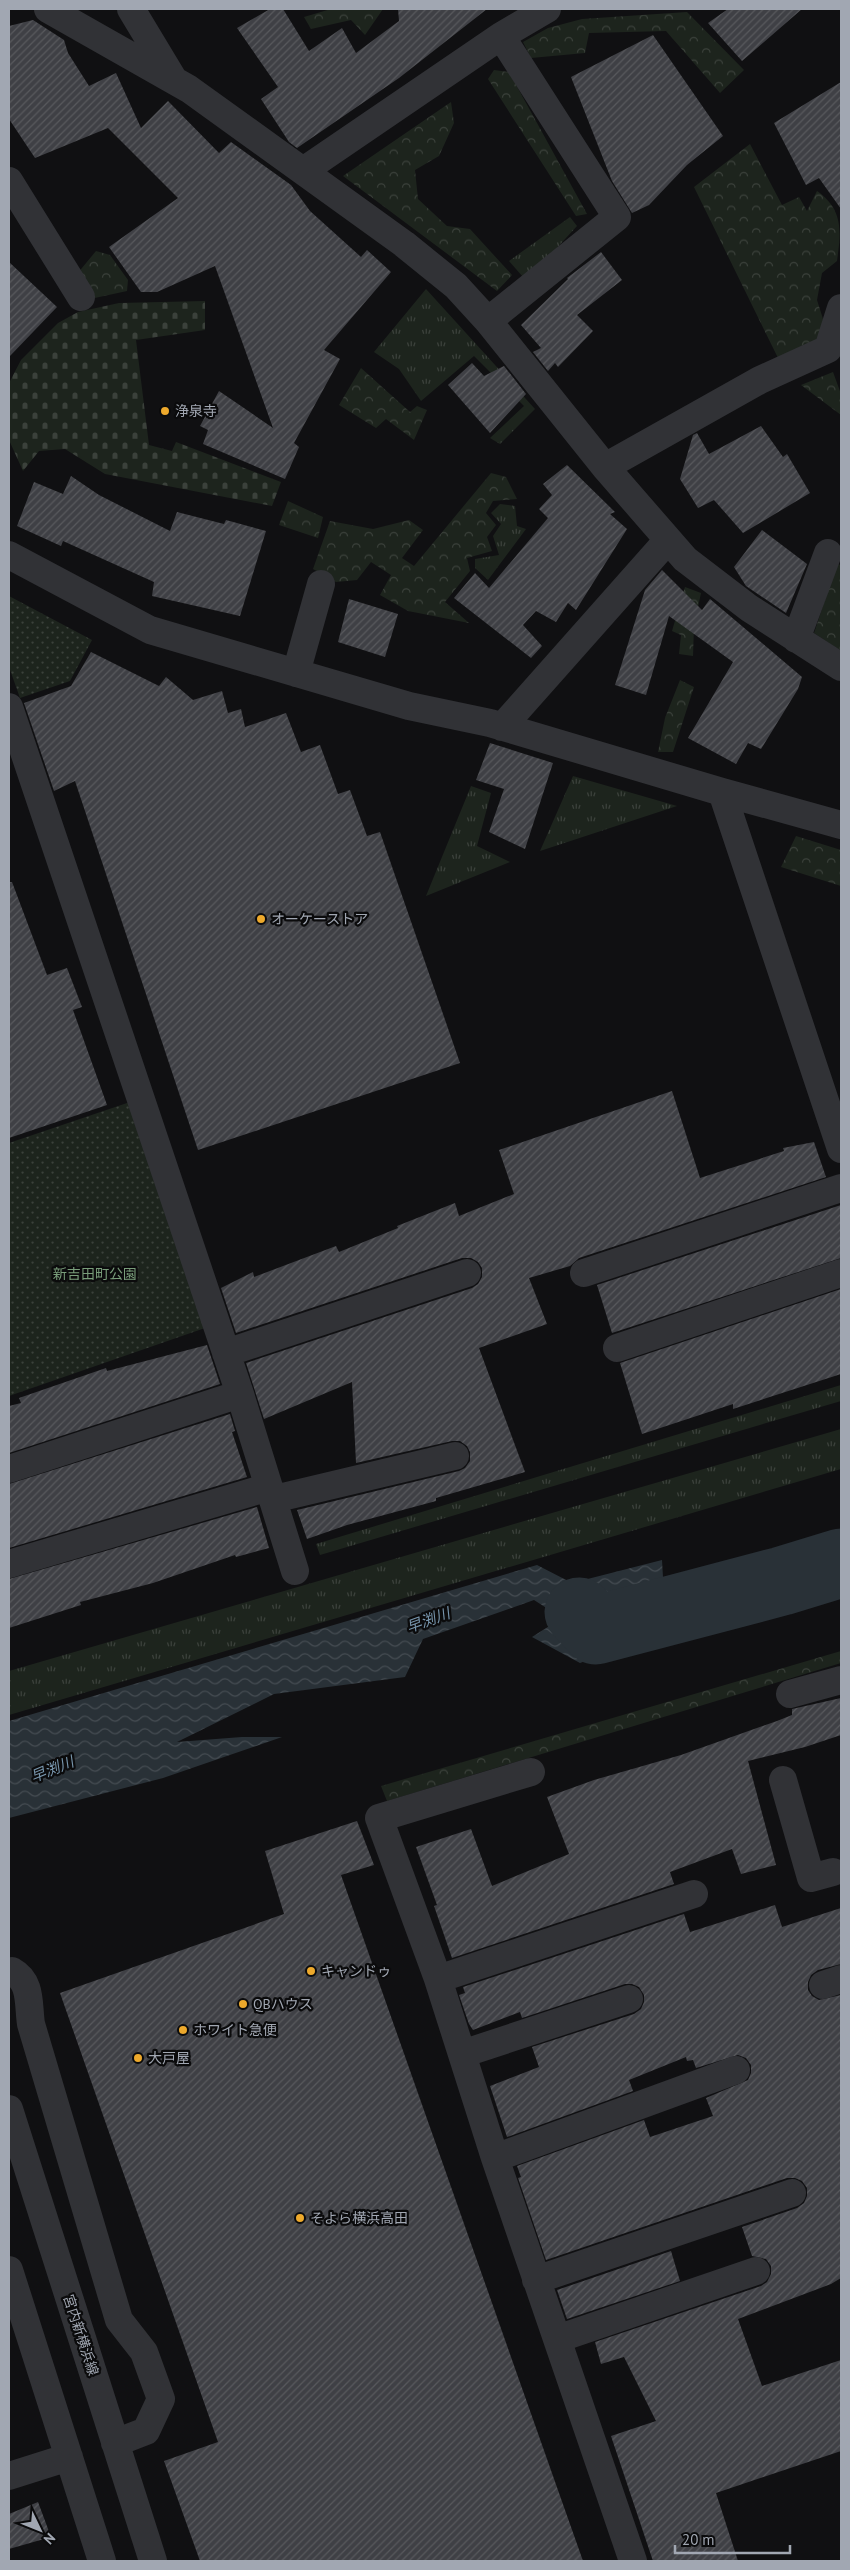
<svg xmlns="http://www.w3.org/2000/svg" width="850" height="2570" font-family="'PT Sans','Noto Sans JP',sans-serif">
  <defs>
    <pattern id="grass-tufts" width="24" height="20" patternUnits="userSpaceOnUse" patternTransform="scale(1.25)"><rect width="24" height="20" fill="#1d241d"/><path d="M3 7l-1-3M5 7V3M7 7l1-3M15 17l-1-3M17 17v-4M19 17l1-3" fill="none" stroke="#3b413b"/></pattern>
    <pattern id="forest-crowns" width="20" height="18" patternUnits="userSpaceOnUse" patternTransform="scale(1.25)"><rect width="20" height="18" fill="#1d241d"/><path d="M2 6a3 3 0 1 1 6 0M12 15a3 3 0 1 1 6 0" fill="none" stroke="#3b413b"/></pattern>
    <pattern id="cemetery-stones" width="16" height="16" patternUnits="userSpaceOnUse" patternTransform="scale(1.25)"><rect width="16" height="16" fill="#1d241d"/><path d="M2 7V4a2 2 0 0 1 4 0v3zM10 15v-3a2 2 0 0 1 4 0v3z" fill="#3b413b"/></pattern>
    <pattern id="park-dots" width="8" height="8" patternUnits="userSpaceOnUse" patternTransform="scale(1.25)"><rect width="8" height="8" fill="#1d241d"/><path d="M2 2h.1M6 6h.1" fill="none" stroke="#3b413b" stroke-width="1.8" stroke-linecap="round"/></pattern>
    <pattern id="water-waves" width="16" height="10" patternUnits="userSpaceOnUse" patternTransform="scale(1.25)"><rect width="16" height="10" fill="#293137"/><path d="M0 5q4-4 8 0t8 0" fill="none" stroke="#454c52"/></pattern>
    <pattern id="building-hatch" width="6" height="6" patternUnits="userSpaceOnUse" patternTransform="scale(1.25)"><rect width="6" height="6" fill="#3f4045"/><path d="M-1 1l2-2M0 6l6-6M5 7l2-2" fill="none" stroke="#58595d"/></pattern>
  </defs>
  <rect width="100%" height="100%" fill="#101012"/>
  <!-- grass -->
  <path fill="url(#grass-tufts)" d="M 570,217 L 577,226 L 554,251 L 523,277 L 509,261 Z
    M 426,289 L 535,409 L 500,444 L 490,438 L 524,406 L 474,356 L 421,401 L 399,369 L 374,352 Z
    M 500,504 L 515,506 L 517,526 L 526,529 L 488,580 L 475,568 L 475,559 L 499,555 L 493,536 L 501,524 L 491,513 Z
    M 573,776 L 677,806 L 540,851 Z
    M 471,786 L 491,793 L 477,846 L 510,862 L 426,896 Z
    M 841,1385 L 841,1401 L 320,1555 L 316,1544 Z
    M 841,1429 L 841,1469 L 9,1715 L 9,1671 Z"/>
  <!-- forest -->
  <path fill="url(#forest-crowns)" d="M 331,9 L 383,9 L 365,35 L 351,20 L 311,29 L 304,17 Z
    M 687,12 L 744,70 L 720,93 L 666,31 L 589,33 L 585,53 L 531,58 L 523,42 L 548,28 L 582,19 Z
    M 494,70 L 509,72 L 587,214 L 576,216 L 488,79 Z
    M 451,102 L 454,123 L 439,156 L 415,170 L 418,199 L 447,226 L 470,229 L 512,275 L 497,291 L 343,176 Z
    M 750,144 L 782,205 L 799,197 L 807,211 L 817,191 C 844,210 841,232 837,261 L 822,273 L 817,300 L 823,319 L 820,339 L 779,360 L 694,187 Z
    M 96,251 L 110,255 L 128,280 L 127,291 L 90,299 L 77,274 Z
    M 361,368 L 410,412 L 417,406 L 427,410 L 414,440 L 386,419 L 376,428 L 339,405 Z
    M 833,372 L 841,394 L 841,415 L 801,385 Z
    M 491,473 L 506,477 L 517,499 L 493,501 L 486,513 L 496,525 L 487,537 L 492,551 L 467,558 L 470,571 L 445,602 L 469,623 L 408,611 L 380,595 L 391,575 L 371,562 L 357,580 L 336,582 L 313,569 L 330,521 L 373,529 L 409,520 L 423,530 L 402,558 L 414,566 Z
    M 288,501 L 323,517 L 318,538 L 279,525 Z
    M 837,564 L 841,565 L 841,651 L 814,633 Z
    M 685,587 L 701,593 L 694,626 L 693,656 L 679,654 L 681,635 L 672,631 Z
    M 680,680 L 694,687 L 673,752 L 658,752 L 665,718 Z
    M 796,836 L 841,850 L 841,886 L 781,867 Z
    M 841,1651 L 841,1663 L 387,1801 L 381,1786 Z"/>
  <!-- cemetery -->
  <path fill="url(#cemetery-stones)" d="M 205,301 L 205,330 L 136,340 L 149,445 L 172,451 L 176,442 L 281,482 L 272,506 L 105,474 L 65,449 L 39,451 L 23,471 L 9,440 L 9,383 L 21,360 L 58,323 L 78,312 L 119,303 Z"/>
  <!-- park -->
  <path fill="url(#park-dots)" d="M 9,596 L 92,640 L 70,681 L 20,698 L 9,667 Z
    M 130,1102 L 205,1328 L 9,1396 L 9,1143 Z"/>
  <!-- water -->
  <path fill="url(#water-waves)" d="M 662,1560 L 666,1630 L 580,1663 L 532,1637 L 562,1618 L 534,1600 L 423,1639 L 405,1677 L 274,1694 L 177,1742 L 242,1737 L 282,1737 L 163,1778 L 9,1818 L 9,1721 L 537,1565 L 572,1583 Z"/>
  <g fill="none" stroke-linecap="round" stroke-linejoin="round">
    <!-- river -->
    <path stroke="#293137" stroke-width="69" d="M 579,1612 L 596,1630 L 782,1581 L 841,1563"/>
  </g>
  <!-- building -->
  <path fill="url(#building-hatch)" d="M 270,9 L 283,9 L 309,51 L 342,28 L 356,53 L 399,21 L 398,9 L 487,9 L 399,78 L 297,148 L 289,142 L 261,99 L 278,87 L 237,28 Z
    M 728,9 L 802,9 L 742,61 L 708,23 Z
    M 33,20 L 64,40 L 68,53 L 89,86 L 116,73 L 141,128 L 168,101 L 219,153 L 231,142 L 291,185 L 310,211 L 361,257 L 367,250 L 391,272 L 324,350 L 340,359 L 294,443 L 299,447 L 285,479 L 203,444 L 208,430 L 200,426 L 219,391 L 273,428 L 215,266 L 157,292 L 141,292 L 109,247 L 178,198 L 108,128 L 35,158 L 9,119 L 9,26 Z
    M 653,35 L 723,136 L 687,165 L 649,205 L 632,213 L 612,181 L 571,77 Z
    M 841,82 L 841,209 L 819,178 L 806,185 L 774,123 Z
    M 601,252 L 622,280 L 577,315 L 593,331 L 558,367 L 555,363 L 548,371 L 533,352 L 541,348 L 521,325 L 568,279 L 567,278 Z
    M 9,262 L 57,307 L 9,357 Z
    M 472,363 L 484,376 L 504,366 L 526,394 L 490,433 L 448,385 Z
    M 761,426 L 783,457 L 787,454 L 810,493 L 743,533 L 714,500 L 698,508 L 680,479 L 693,435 L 697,433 L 709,454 Z
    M 567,465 L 615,512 L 610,514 L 627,529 L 576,610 L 568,603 L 556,622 L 536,611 L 523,625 L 542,646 L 531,658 L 454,598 L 475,573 L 489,588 L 548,518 L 539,509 L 552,495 L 543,484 Z
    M 71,476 L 99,495 L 170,531 L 177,512 L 224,524 L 226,520 L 266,531 L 240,616 L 152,596 L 154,582 L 63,541 L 61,546 L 17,526 L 34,482 L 63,494 Z
    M 762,530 L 807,564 L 786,613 L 746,586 L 734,567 Z
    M 662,570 L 702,610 L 710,599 L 802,677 L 798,689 L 761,749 L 748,743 L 736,764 L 688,738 L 733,662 L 669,616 L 646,695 L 615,685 L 645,590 Z
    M 349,599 L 398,614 L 385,657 L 338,642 Z
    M 91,652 L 159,686 L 166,677 L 193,700 L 222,691 L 228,713 L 241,709 L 245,727 L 286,713 L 301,752 L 320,745 L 338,794 L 350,790 L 367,836 L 380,832 L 460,1063 L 198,1150 L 75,781 L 54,791 L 24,703 L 71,686 Z
    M 490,743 L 553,763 L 525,849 L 489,832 L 504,789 L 476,780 Z
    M 9,882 L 12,882 L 47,975 L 67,968 L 82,1007 L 73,1010 L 107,1105 L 9,1138 Z
    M 672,1091 L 700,1178 L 784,1151 L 783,1148 L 814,1142 L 826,1177 L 579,1258 L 570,1266 L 529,1278 L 547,1324 L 479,1348 L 525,1472 L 436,1498 L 436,1501 L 347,1525 L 307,1539 L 297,1510 L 459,1471 L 465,1468 L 470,1461 L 470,1452 L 467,1446 L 460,1441 L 452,1441 L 356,1463 L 352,1382 L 264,1419 L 246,1363 L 472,1288 L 478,1284 L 482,1277 L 482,1268 L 478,1262 L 471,1258 L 462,1258 L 236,1333 L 221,1288 L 253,1272 L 254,1277 L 336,1246 L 339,1252 L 398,1228 L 397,1226 L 455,1203 L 459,1216 L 514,1194 L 499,1150 Z
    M 841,1205 L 841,1258 L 612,1333 L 597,1285 Z
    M 841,1289 L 841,1374 L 733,1409 L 733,1404 L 642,1434 L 620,1363 Z
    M 207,1345 L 220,1384 L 9,1453 L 9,1406 L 21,1403 L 19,1398 L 106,1368 L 107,1371 Z
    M 230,1414 L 235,1431 L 232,1432 L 247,1477 L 9,1548 L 9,1484 Z
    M 257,1507 L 269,1548 L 236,1557 L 235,1555 L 153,1583 L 80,1602 L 81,1605 L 9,1628 L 9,1579 Z
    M 841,1698 L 841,1735 L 805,1747 L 748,1761 L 776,1865 L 741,1874 L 732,1849 L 670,1872 L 674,1884 L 452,1958 L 434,1906 L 437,1905 L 416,1847 L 471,1829 L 492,1886 L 569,1854 L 547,1797 L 594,1780 L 681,1755 L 777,1721 L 792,1715 L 792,1709 Z
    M 357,1821 L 374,1865 L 341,1875 L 583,2561 L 200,2561 L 164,2461 L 218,2442 L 60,1993 L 284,1914 L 265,1851 Z
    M 775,1905 L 782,1927 L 841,1908 L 841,1964 L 818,1970 L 811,1975 L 808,1982 L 808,1990 L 812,1996 L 819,2000 L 841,1995 L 841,2278 L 831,2284 L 738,2319 L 762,2386 L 841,2360 L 841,2451 L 716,2493 L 738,2561 L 653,2561 L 611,2436 L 656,2421 L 624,2357 L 601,2364 L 595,2342 L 761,2286 L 767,2282 L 771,2274 L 771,2266 L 766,2259 L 752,2256 L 742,2227 L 797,2208 L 804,2203 L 807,2196 L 807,2188 L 802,2181 L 795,2178 L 787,2178 L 546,2260 L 518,2178 L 521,2177 L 517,2166 L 644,2120 L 650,2137 L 713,2116 L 706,2098 L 748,2080 L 751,2073 L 751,2065 L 746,2058 L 738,2055 L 696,2068 L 693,2060 L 687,2061 L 686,2057 L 629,2080 L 633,2091 L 507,2137 L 490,2086 L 539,2067 L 532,2047 L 634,2014 L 641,2009 L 644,2002 L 644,1995 L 639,1987 L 632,1984 L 625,1984 L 522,2018 L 520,2012 L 473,2030 L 469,2024 L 459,1995 L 465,1993 L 463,1987 L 684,1914 L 690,1932 Z
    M 671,2251 L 680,2281 L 567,2319 L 557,2290 Z
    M 38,2502 L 51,2537 L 9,2549 L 9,2514 Z"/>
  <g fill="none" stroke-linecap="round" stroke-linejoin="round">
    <!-- minor -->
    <path stroke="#313236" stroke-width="28" d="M 48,9 L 189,89 L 404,244 L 456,286 L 488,321 L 605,467 L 685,559 L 749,608 L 841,667
      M 131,9 L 172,77
      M 303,171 L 501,36 L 547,9
      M 9,181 L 81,297
      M 488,321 L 617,217 L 501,36
      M 605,467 L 760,380 L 828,349 L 841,308
      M 9,555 L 150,630 L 409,706 L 490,723 L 722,792 L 841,825
      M 796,639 L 828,553
      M 296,673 L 321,584
      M 9,707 L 240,1394 L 295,1571
      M 502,727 L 667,541
      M 722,792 L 841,1149
      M 584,1273 L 841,1188
      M 617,1348 L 841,1273
      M 226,1353 L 467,1273
      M 9,1469 L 240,1394
      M 274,1499 L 455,1456
      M 9,1564 L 269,1487
      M 790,1694 L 841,1680
      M 531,1772 L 379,1818 L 438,1979 L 495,2158 L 633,2561
      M 783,1780 L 811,1878 L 833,1872
      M 12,1971 C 32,1982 28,2004 31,2024 L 119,2320 L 144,2352 L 161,2399 L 146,2431 L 115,2443
      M 438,1979 L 694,1894
      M 823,1985 L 841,1979
      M 462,2054 L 629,1999
      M 9,2109 L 153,2561
      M 495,2158 L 736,2070
      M 9,2270 L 102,2561
      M 536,2280 L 792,2193
      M 557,2339 L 756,2271
      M 9,2476 L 69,2457"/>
  </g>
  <!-- markers -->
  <g fill="#eda92c" stroke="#0b0b0c" stroke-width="2">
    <circle cx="165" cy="411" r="5"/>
    <circle cx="261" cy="919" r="5"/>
    <circle cx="311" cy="1971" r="5"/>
    <circle cx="243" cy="2004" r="5"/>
    <circle cx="183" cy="2030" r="5"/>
    <circle cx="138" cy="2058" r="5"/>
    <circle cx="300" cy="2218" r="5"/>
  </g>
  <g text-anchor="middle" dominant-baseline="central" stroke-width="4.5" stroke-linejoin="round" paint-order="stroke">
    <!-- poi labels -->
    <g font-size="14" fill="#a1a7b2" stroke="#0b0b0c" text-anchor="start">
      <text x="175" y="411">浄泉寺</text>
      <text x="271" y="919">オーケーストア</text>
      <text x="321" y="1971">キャンドゥ</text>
      <text x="253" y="2004">QBハウス</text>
      <text x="193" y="2030">ホワイト急便</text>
      <text x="148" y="2058">大戸屋</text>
      <text x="310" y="2218">そよら横浜高田</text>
    </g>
    <!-- park labels -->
    <g font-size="14" fill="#799d7a" stroke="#0b0b0c">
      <text x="95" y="1274">新吉田町公園</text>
    </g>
    <!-- street labels -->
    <g font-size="14" fill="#a1a7b2" stroke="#0b0b0c">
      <text transform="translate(81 2335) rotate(72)">宮内新横浜線</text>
    </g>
    <!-- water labels -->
    <g font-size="15" font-style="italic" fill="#7896ad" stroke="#0b0b0c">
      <text transform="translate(428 1620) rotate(-20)">早渕川</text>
      <text transform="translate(52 1769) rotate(-22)">早渕川</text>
    </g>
  </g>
  <!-- border -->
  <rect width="850" height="2570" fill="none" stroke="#a1a7b2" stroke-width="20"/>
  <!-- north arrow -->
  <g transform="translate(40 2530) rotate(133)" stroke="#0b0b0c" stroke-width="4" paint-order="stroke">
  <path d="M0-4L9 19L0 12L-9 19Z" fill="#a1a7b2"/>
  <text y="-8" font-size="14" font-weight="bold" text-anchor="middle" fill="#a1a7b2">N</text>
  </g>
  <!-- scale -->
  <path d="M675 2545v8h115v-8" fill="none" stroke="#a1a7b2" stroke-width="2.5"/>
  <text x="682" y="2545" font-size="15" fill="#a1a7b2" stroke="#0b0b0c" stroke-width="4" paint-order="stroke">20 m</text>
</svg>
